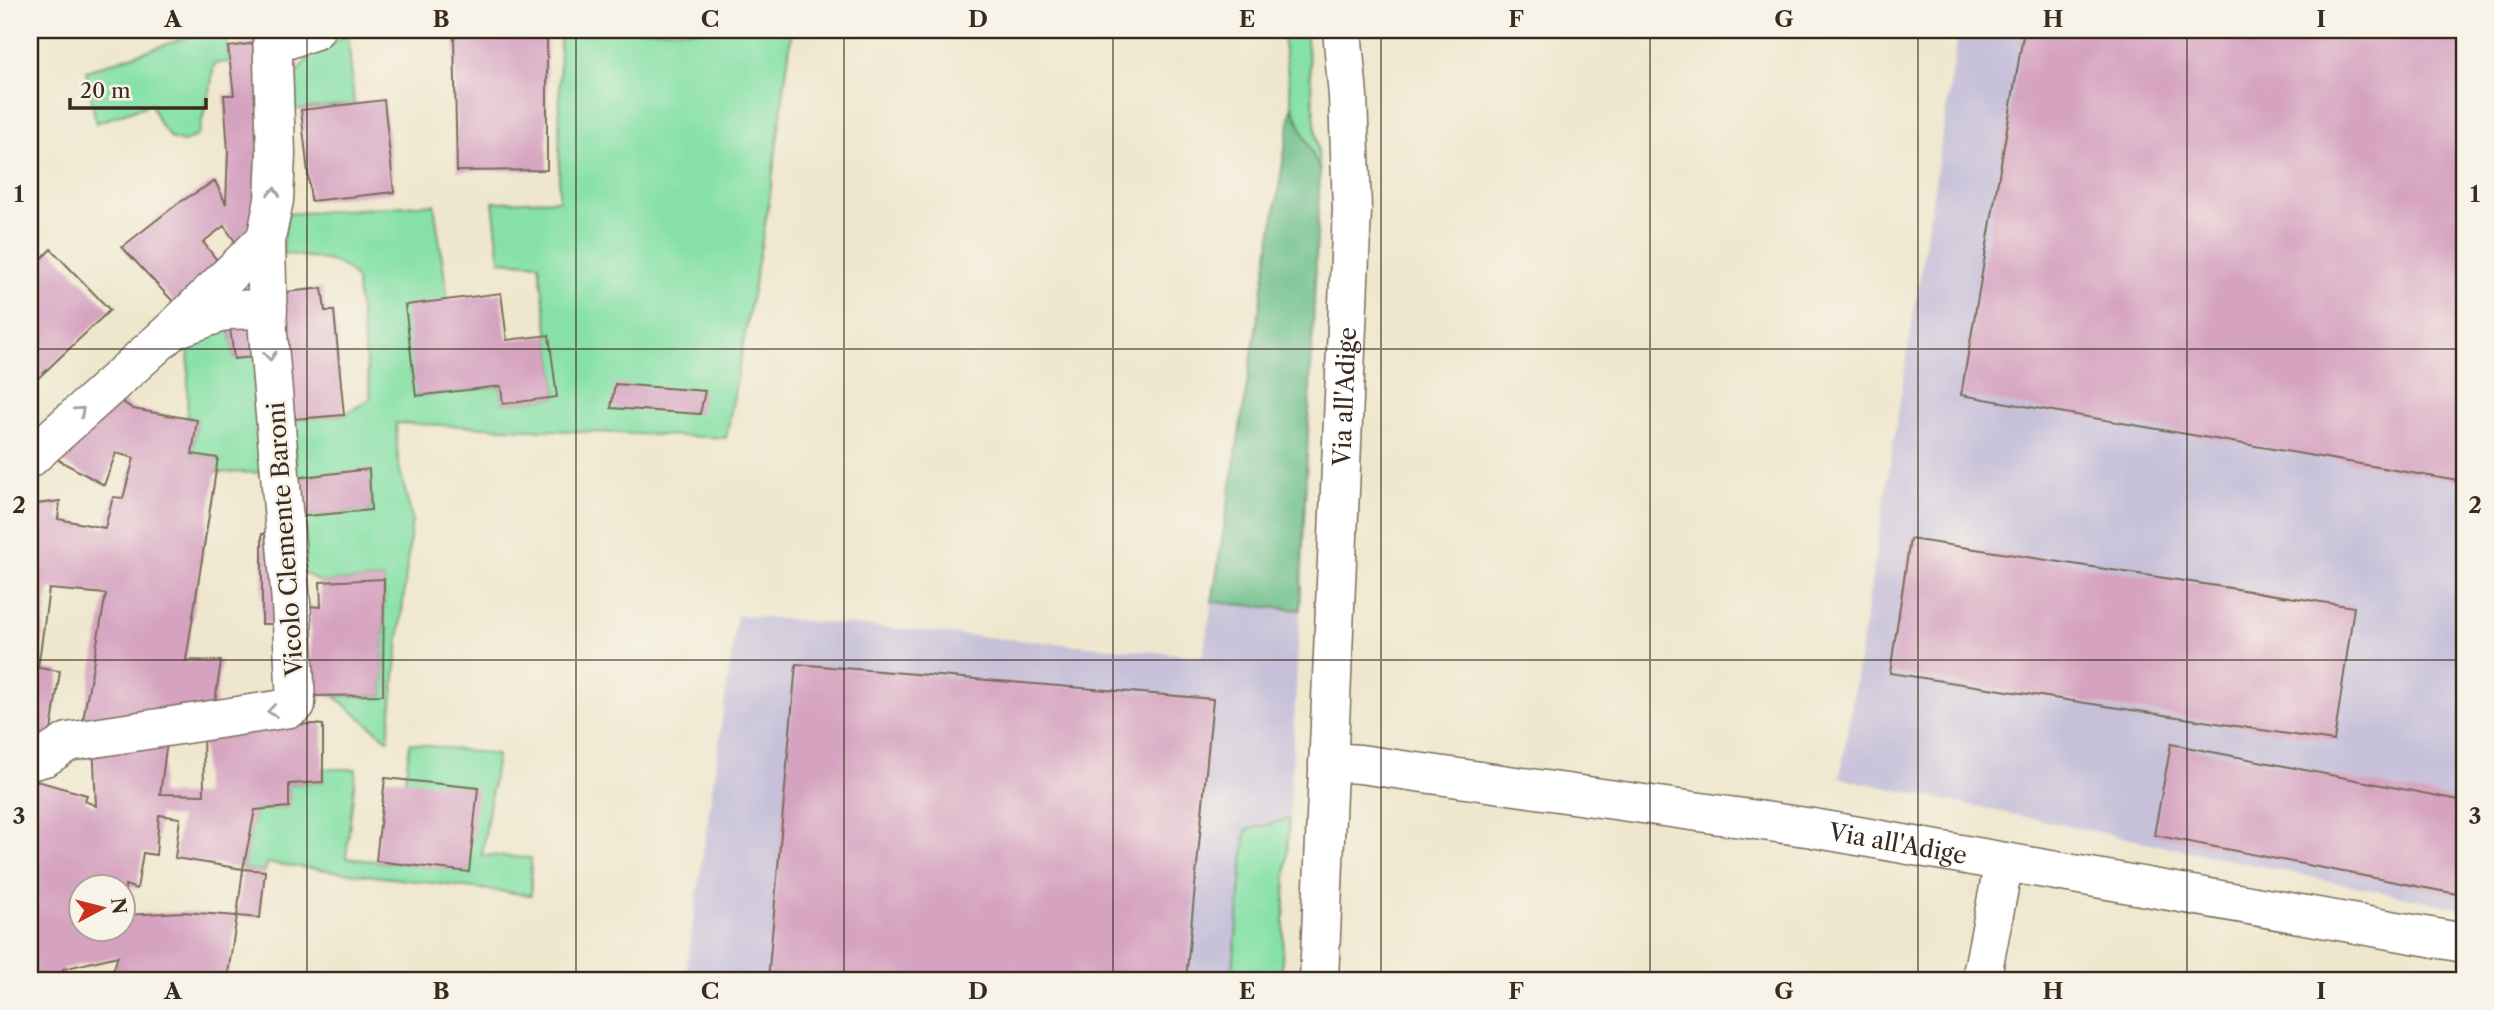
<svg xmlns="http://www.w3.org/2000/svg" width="2494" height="1010" font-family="'Libre Caslon Text',serif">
  <rect width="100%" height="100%" fill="#f7f3e8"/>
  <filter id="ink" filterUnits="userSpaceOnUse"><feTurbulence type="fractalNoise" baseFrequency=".0143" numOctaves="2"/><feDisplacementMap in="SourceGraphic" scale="14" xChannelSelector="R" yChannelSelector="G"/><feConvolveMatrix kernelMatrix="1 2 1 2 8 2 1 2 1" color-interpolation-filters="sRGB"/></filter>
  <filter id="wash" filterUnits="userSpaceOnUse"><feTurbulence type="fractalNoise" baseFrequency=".00686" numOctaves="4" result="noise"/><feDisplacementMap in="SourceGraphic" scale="28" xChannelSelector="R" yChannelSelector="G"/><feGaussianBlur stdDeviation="1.57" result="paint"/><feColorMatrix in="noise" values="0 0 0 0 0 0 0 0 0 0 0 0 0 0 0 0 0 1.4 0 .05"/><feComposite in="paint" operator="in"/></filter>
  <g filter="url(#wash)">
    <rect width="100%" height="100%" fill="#efe7cd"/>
    <!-- industrial -->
    <path fill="#c6c0d9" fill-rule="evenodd" d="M 1959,30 L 2024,30 L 1961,395 L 2464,482 L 2464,801 L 2171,744 L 2154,834 L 2462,895 L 2464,884 L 2464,909 L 1840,778 ZM 1911,539 L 2353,607 L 2334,741 L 1890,674 Z
      M 1212,602 L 1300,610 L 1281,980 L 1186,980 L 1213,699 L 796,664 L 768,980 L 685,980 L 737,615 L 1203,656 Z"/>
    <!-- green -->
    <path fill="#87e1a7" stroke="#618662" stroke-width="2" d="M 209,30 L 226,30 L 229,62 L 214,64 L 210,91 L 198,135 L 184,142 L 172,139 L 159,123 L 151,104 L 96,123 L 86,71 Z
      M 560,30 L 792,30 L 769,202 L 726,438 L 396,423 L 398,462 L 412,519 L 388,740 L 334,696 L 383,695 L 384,579 L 320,582 L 303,572 L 297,517 L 371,510 L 368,470 L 295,478 L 295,419 L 344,415 L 371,398 L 356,280 C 343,256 308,258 282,253 L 287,214 L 434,204 L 448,300 L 416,396 L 501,386 L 503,404 L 557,397 L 539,264 L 500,261 L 493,202 L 559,200 Z
      M 1282,30 L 1306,30 L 1320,172 L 1292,106 Z
      M 348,35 L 354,104 L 289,110 C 288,64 312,54 348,35 Z
      M 229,320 L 234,359 L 263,356 L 272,473 L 215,472 L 217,458 L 192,454 L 197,420 L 187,418 L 189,338 Z
      M 410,743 L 497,755 L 482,855 L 531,858 L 531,895 L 267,863 L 265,871 L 243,869 L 255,810 L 289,807 L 289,784 L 323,782 L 323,769 L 356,769 L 346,858 L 469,871 L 405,780 Z
      M 1289,819 L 1281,980 L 1232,980 L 1246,830 Z"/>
    <!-- forest -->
    <path fill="#6dbf8c" stroke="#547455" stroke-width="2" d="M 1292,106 L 1320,172 L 1300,610 L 1212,602 Z"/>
    <g id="blocks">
      <!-- building -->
      <path fill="#d5a2c0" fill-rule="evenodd" d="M 482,30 L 547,30 L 547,170 L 457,171 L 454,37 Z
        M 2024,30 L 2464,30 L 2464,482 L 1961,395 Z
        M 256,43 L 264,140 L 252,223 L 239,247 L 224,226 L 203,242 L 223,268 L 181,310 L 122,247 L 177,204 L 215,181 L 226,204 L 228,151 L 224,95 L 234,95 L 228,47 Z
        M 384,100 L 394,192 L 311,201 L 301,110 Z
        M 51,249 L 110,310 L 33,383 L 30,380 L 30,270 Z
        M 322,288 L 325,311 L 334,311 L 344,415 L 295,419 L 279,293 Z
        M 501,293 L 507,340 L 549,335 L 557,397 L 503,404 L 501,386 L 416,396 L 405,305 Z
        M 261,315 L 263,356 L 234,359 L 229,320 Z
        M 615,384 L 705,391 L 700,414 L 611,408 Z
        M 114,396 L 133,409 L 197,420 L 192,454 L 218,458 L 186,660 L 221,661 L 214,709 L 82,725 L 106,594 L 49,589 L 38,668 L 60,671 L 49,744 L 30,743 L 30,505 L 60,501 L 58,519 L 105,528 L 113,497 L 123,498 L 134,458 L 116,453 L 104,485 L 53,457 Z
        M 369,469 L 371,510 L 297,517 L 295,478 Z
        M 278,533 L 279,624 L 262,624 L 262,534 Z
        M 1910,539 L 2354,607 L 2334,741 L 1890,673 Z
        M 384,579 L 383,695 L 313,696 L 309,606 L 321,607 L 320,582 Z
        M 796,664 L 1213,699 L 1186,980 L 768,980 Z
        M 313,724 L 323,725 L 323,782 L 289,784 L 289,807 L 255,810 L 243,869 L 175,858 L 180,818 L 159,815 L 156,855 L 143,853 L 137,889 L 125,885 L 126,915 L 183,912 L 237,916 L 227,980 L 110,980 L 118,956 L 63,969 L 63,980 L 30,980 L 30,779 L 87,795 L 85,801 L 96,806 L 93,742 L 168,734 L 160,794 L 204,795 L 203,728 ZM 80,887 L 122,888 L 122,930 L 80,930 Z
        M 2171,744 L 2464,801 L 2462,895 L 2154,835 Z
        M 385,778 L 478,788 L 469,872 L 376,861 Z
        M 243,869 L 265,871 L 260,918 L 237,916 Z"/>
    </g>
  </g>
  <g filter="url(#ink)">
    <use href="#blocks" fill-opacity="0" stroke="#7a6c5b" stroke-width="2"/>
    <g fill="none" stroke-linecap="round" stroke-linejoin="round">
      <!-- minor casing -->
      <g stroke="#7a6c5b" stroke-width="41">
        <g id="minor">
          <path d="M 274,44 L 315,30"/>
          <path d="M 180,327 L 228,310 L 268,309"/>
          <path d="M 30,458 L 169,333 L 266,239 L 274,200 L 276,154 L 272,30"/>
          <path d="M 30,761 L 45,757 L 68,742 L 290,708 L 296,704 L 291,603 L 268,333 L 266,239"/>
          <path id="s1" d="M 1328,762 L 1360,764 L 1813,828 L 2464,943"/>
          <path id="s2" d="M 1319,980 L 1352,210 L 1348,96 L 1342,30"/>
          <path d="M 1981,980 L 2004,862"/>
        </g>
      </g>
      <!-- minor -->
      <use href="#minor" stroke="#fff" stroke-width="38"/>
    </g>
    <!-- one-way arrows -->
    <defs><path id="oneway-chevron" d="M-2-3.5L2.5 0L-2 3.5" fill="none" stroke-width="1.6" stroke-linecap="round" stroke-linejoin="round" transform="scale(1.75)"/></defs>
    <g stroke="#a79f9a">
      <use href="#oneway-chevron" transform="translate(274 192) rotate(-85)"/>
      <use href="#oneway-chevron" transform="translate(270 356) rotate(85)"/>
      <use href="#oneway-chevron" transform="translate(80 411) rotate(-42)"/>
      <use href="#oneway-chevron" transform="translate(272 711) rotate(172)"/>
    </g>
  </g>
  <!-- grid -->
  <path fill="none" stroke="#3b2a1e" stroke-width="2" stroke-opacity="0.55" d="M 307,30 L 307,980M 576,30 L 576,980M 844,30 L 844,980M 1113,30 L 1113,980M 1381,30 L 1381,980M 1650,30 L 1650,980M 1918,30 L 1918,980M 2187,30 L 2187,980M 30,349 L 2464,349M 30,660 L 2464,660"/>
  <g text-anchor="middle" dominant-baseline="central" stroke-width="5" stroke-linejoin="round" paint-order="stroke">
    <!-- street labels -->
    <g font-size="24" fill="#3b2a1e" stroke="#f7f3e8">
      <text stroke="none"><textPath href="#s2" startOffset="584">Via all'Adige</textPath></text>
      <text transform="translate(285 539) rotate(-94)">Vicolo Clemente Baroni</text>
      <text stroke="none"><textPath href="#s1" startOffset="576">Via all'Adige</textPath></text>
    </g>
  </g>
  <!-- margin -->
  <rect width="2494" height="1010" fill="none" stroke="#f7f3e8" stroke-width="77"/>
  <!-- north arrow -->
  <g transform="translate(102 908) rotate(83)"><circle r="33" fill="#f7f3e8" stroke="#aca397" stroke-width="2"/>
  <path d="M0-5L12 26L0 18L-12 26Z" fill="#c8321e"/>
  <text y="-10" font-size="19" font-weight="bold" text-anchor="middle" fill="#3b2a1e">N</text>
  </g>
  <!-- scale -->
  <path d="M70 98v10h136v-10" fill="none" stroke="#3b2a1e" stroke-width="3.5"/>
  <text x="80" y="98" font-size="21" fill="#3b2a1e" stroke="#f7f3e8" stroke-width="5" paint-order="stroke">20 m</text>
  <rect x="38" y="38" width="2418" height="934" fill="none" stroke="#3b2a1e" stroke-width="2.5"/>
  <g font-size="23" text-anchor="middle" font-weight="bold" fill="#3b2a1e">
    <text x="173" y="27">A</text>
    <text x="441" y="27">B</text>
    <text x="710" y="27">C</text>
    <text x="978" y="27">D</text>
    <text x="1247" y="27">E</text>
    <text x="1516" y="27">F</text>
    <text x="1784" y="27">G</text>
    <text x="2053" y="27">H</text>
    <text x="2321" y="27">I</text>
    <text x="19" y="202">1</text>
    <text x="2475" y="202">1</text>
    <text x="19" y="513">2</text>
    <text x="2475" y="513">2</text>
    <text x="19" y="824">3</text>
    <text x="2475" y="824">3</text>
    <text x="173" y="999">A</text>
    <text x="441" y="999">B</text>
    <text x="710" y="999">C</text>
    <text x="978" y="999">D</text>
    <text x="1247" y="999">E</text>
    <text x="1516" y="999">F</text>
    <text x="1784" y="999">G</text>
    <text x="2053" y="999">H</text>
    <text x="2321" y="999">I</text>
  </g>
</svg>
